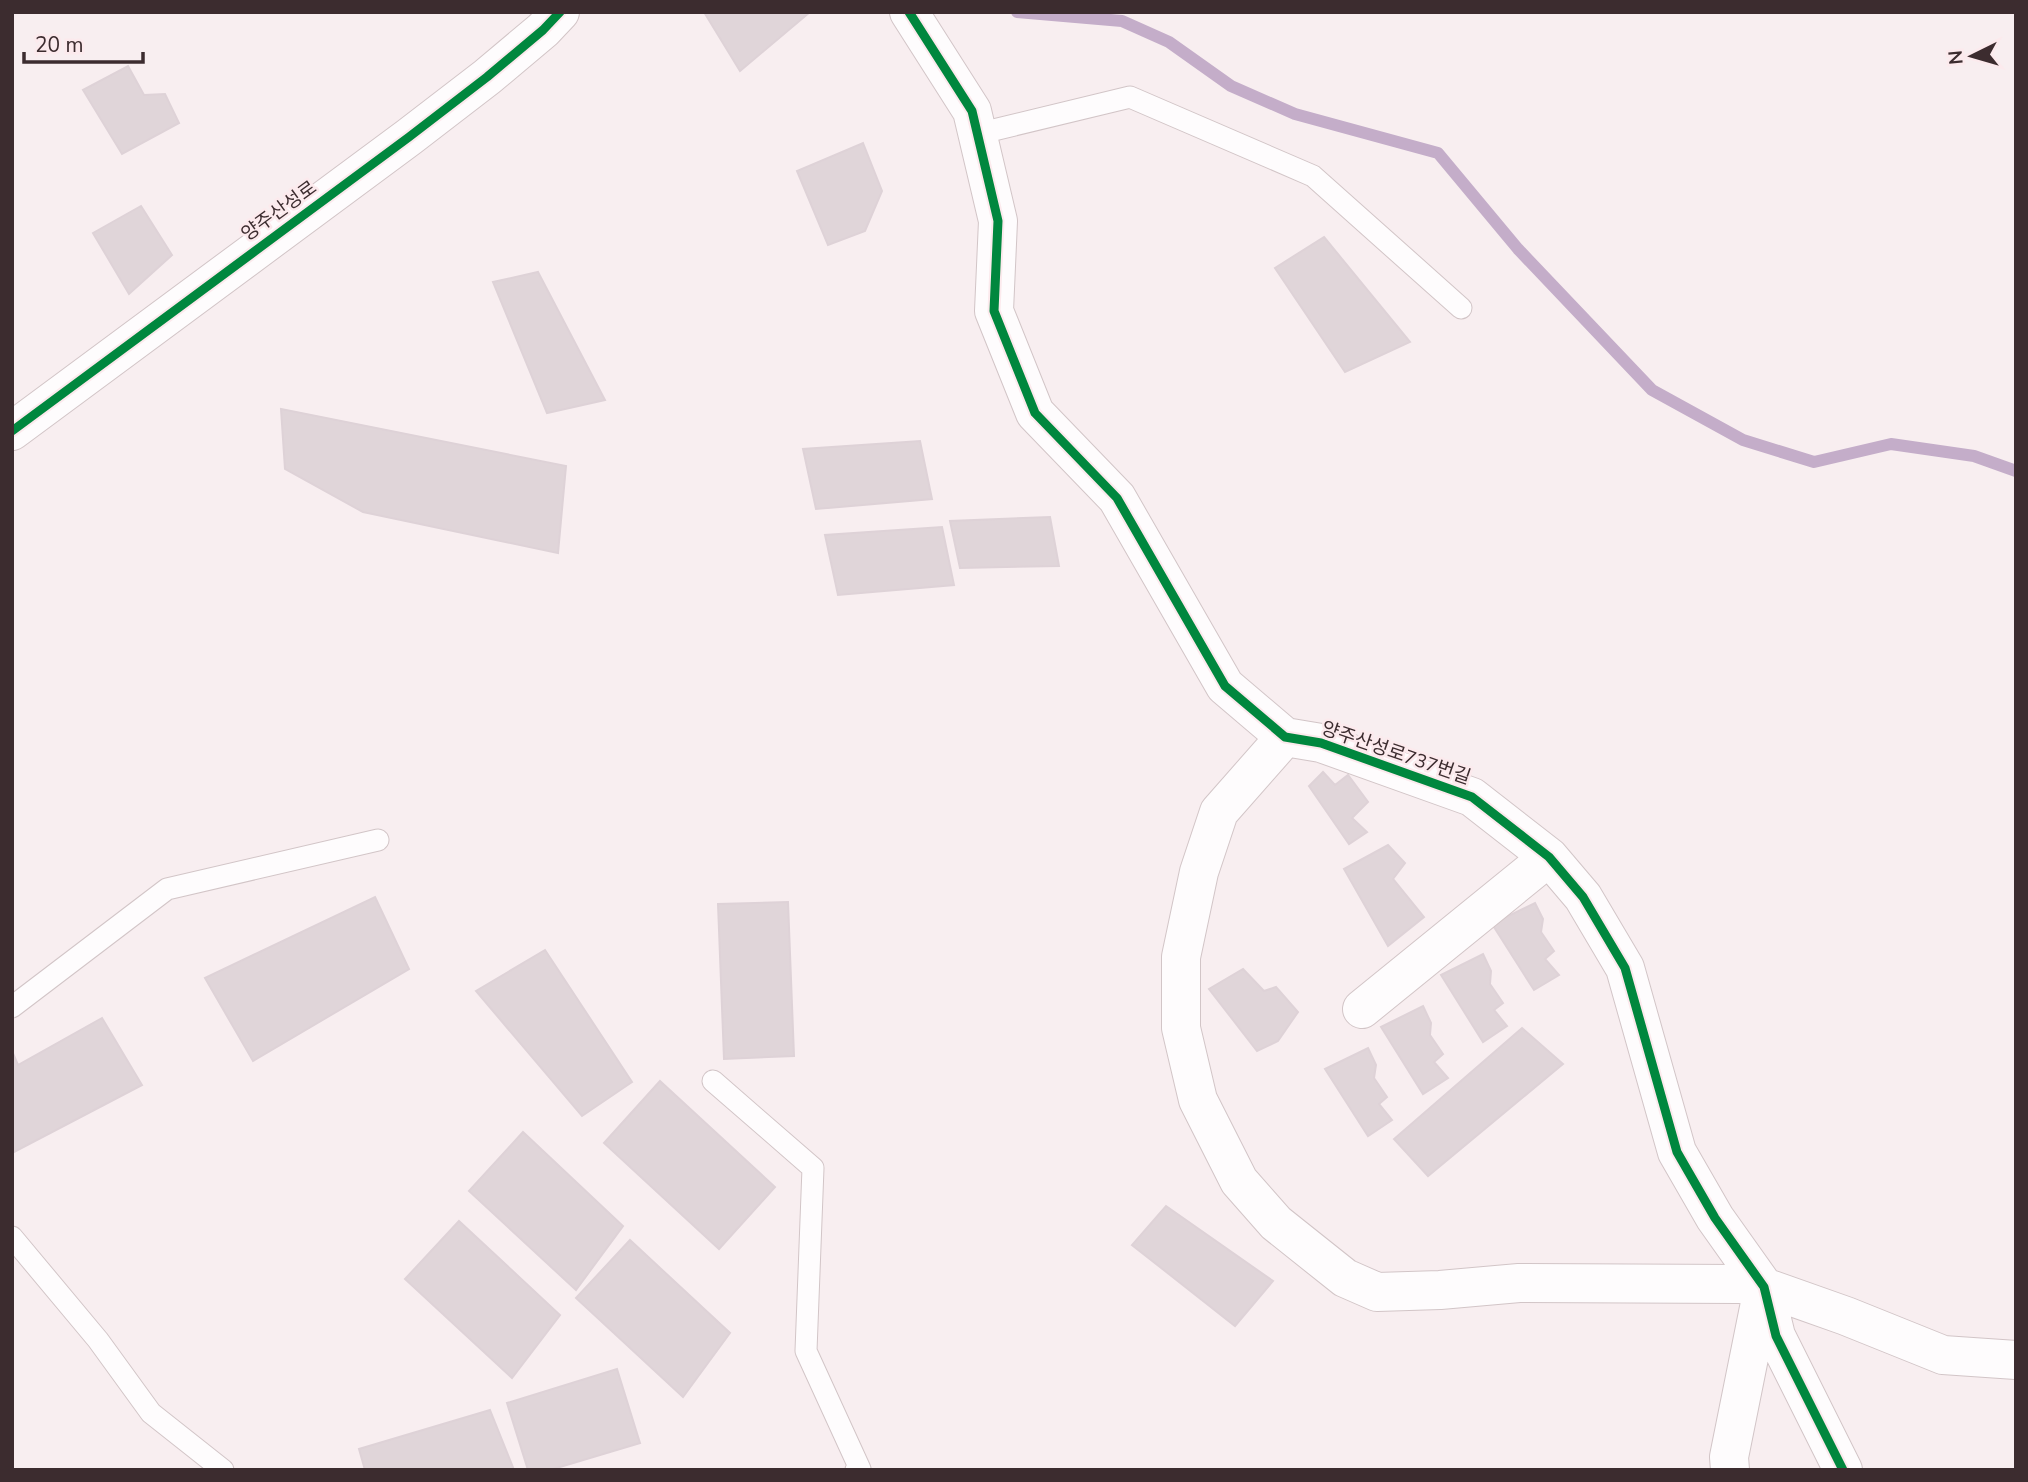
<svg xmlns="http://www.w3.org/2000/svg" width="2028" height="1482" font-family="'Nunito Sans','Noto Sans KR',sans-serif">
  <rect width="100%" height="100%" fill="#f8eef0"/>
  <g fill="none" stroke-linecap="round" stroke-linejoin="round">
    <!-- stream -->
    <path stroke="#c4adc9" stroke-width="12" d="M 1017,12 L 1122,21 L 1169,42 L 1231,86 L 1295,114 L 1438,153 L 1518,249 L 1652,390 L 1743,440 L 1814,462 L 1891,444 L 1974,456 L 2016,471"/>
  </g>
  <!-- building -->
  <path fill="#e0d5d9" stroke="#ded2d7" stroke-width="2" d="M 704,12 L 810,12 L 740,71 Z
    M 128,66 L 144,95 L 165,94 L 179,123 L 122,154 L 83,90 Z
    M 863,143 L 882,191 L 865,231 L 828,245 L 797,171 Z
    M 141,206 L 172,255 L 129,294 L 93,233 Z
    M 1324,237 L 1410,342 L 1345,372 L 1275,268 Z
    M 538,272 L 605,400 L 547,413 L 493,282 Z
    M 281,409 L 566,466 L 558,553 L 363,512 L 285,469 Z
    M 920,441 L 932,499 L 816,509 L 803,449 Z
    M 1050,517 L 1059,566 L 960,568 L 950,521 Z
    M 942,527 L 954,585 L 838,595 L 825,535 Z
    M 1323,772 L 1335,785 L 1348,775 L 1368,802 L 1352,818 L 1367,832 L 1349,844 L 1309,786 Z
    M 1388,845 L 1405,863 L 1393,879 L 1424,917 L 1388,946 L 1344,869 Z
    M 375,897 L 409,969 L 253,1061 L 205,978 Z
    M 788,902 L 794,1056 L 724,1059 L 718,904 Z
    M 1535,903 L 1543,919 L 1541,932 L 1554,951 L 1545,959 L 1559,975 L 1534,990 L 1492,924 Z
    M 545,950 L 632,1082 L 582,1116 L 476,991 Z
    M 1483,954 L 1491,971 L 1490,984 L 1503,1003 L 1494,1010 L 1507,1026 L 1483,1042 L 1441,975 Z
    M 1243,969 L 1264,991 L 1276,987 L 1298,1012 L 1278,1041 L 1257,1051 L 1209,989 Z
    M 1423,1006 L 1431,1023 L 1430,1035 L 1443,1054 L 1434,1062 L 1448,1078 L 1423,1094 L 1381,1027 Z
    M 102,1018 L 142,1085 L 12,1153 L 12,1051 L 18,1065 Z
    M 1522,1028 L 1563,1064 L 1428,1176 L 1394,1139 Z
    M 1368,1048 L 1376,1065 L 1374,1078 L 1387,1097 L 1379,1104 L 1392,1120 L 1368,1136 L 1325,1069 Z
    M 660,1081 L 775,1187 L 719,1249 L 604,1143 Z
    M 523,1132 L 623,1226 L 576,1290 L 469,1191 Z
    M 1166,1206 L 1273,1281 L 1235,1326 L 1132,1245 Z
    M 459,1221 L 560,1315 L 512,1378 L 405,1279 Z
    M 630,1240 L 730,1333 L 683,1397 L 576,1298 Z
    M 617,1369 L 640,1443 L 550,1470 L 528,1470 L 507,1403 Z
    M 490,1410 L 514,1470 L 365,1470 L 359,1449 Z"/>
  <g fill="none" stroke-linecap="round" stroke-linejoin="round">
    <!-- service casing -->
    <g stroke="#d2c5c7" stroke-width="23">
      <path id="service" d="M 977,134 L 1130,97 L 1313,176 L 1461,308
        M 12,1007 L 167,889 L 378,840
        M 713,1081 L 813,1168 L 806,1351 L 860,1469 L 856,1470
        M 12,1237 L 98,1340 L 151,1413 L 223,1470"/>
    </g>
    <!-- minor casing -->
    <g stroke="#d2c5c7" stroke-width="40">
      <path id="minor" d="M 909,12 L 972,111 L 998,221 L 994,311 L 1035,413 L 1117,498 L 1225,686 L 1285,737 L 1321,743 L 1472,797 L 1549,857 L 1583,897 L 1625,968 L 1677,1152 L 1715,1218 L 1764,1287 L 1776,1336 L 1843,1470
        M 1285,737 L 1219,812 L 1199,872 L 1181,957 L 1181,1028 L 1198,1100 L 1239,1181 L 1276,1223 L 1345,1278 L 1377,1292 L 1440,1290 L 1519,1283 L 1739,1284 L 1764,1287 L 1846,1316 L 1943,1355 L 2016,1360
        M 1362,1009 L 1549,857
        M 1730,1470 L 1729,1457 L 1762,1293"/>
    </g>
    <!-- tertiary casing -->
    <g stroke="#d2c5c7" stroke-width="40">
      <path id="tertiary" d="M 12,431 L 409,137 L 487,77 L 543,30 L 560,12"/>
    </g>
    <!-- service -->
    <use href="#service" stroke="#fefcfd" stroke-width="21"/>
    <!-- minor -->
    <use href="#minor" stroke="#fefcfd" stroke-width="38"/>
    <!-- tertiary -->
    <use href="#tertiary" stroke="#fefcfd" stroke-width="38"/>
    <!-- cycleway casing -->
    <g stroke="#fceaed" stroke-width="13">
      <path id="cycleway" d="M 909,12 L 972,111 L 998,221 L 994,311 L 1035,413 L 1117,498 L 1225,686 L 1285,737 L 1321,743 L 1472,797 L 1549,857 L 1583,897 L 1625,968 L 1677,1152 L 1715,1218 L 1764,1287 L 1776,1336 L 1843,1470
        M 12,431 L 409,137 L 487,77 L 543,30 L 560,12"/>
    </g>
    <!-- cycleway -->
    <use href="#cycleway" stroke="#00873e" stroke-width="9"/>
  </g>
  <g text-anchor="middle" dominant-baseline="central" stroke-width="5" stroke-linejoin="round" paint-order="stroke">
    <!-- street labels -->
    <g font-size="19" fill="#3c2c2f" stroke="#fceaed">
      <text transform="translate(279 211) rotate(-36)">양주산성로</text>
      <text transform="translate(1396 753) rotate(19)">양주산성로737번길</text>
    </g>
  </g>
  <!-- border -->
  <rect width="2028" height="1482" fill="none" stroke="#3c2c2f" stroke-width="28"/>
  <!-- north arrow -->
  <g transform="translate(1972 56) rotate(265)" stroke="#fceaed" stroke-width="5" paint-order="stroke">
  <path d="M0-5L12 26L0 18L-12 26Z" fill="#3c2c2f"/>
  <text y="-10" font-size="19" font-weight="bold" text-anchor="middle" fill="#3c2c2f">N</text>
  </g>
  <!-- scale -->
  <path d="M24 52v10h119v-10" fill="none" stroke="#3c2c2f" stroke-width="3.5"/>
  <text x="35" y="52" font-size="21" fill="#3c2c2f" stroke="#fceaed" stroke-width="5" paint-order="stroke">20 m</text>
</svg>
